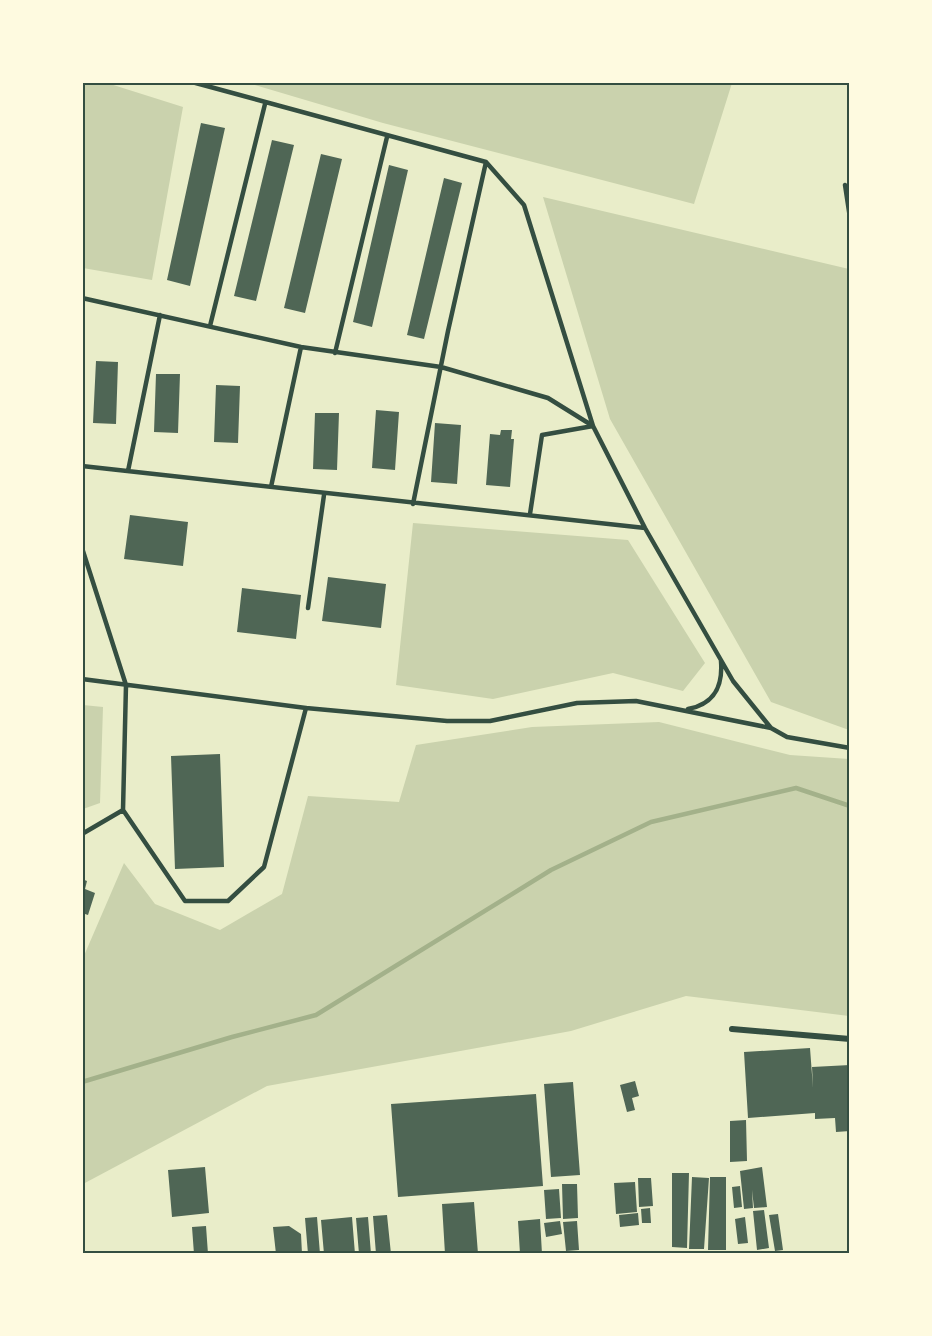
<svg xmlns="http://www.w3.org/2000/svg" width="932" height="1336" font-family="'DM Sans',sans-serif">
  <rect width="100%" height="100%" fill="#e9edc9"/>
  <!-- green -->
  <path fill="#cad2ad" d="M 82,83 L 107,83 L 183,107 L 152,280 L 83,268 Z
    M 248,83 L 732,83 L 694,204 L 383,123 Z
    M 543,197 L 849,269 L 849,730 L 771,702 L 610,419 Z
    M 413,523 L 628,540 L 705,663 L 683,691 L 613,673 L 493,699 L 396,685 Z
    M 83,705 L 103,707 L 100,803 L 83,809 Z
    M 659,722 L 790,755 L 849,759 L 849,1016 L 686,996 L 571,1031 L 267,1086 L 83,1184 L 83,958 L 124,863 L 155,904 L 220,930 L 282,894 L 308,796 L 399,802 L 416,745 L 532,727 Z"/>
  <g fill="none" stroke-linecap="round" stroke-linejoin="round">
    <!-- stream -->
    <path stroke="#a3b18a" stroke-width="4.5" d="M 82,1082 L 232,1037 L 316,1015 L 551,870 L 651,822 L 796,788 L 850,806"/>
  </g>
  <!-- building -->
  <path fill="#4f6655" d="M 201,123 L 225,128 L 190,286 L 167,280 Z
    M 272,140 L 294,145 L 256,301 L 234,296 Z
    M 321,154 L 342,159 L 305,313 L 284,308 Z
    M 389,165 L 408,170 L 372,327 L 353,322 Z
    M 444,178 L 462,183 L 424,339 L 407,335 Z
    M 96,361 L 118,362 L 116,424 L 93,423 Z
    M 156,374 L 180,374 L 178,433 L 154,432 Z
    M 216,385 L 240,386 L 238,443 L 214,442 Z
    M 376,410 L 399,412 L 395,470 L 372,468 Z
    M 315,413 L 339,413 L 337,470 L 313,469 Z
    M 435,423 L 461,425 L 457,484 L 431,482 Z
    M 501,430 L 512,430 L 511,439 L 514,439 L 510,487 L 486,485 L 490,434 L 500,435 Z
    M 130,515 L 188,522 L 183,566 L 124,559 Z
    M 328,577 L 386,584 L 381,628 L 322,621 Z
    M 242,588 L 301,595 L 296,639 L 237,632 Z
    M 220,754 L 224,867 L 175,869 L 171,756 Z
    M 82,879 L 87,881 L 85,889 L 95,893 L 88,915 L 82,913 Z
    M 810,1048 L 813,1088 L 812,1067 L 850,1065 L 850,1131 L 836,1132 L 835,1118 L 815,1119 L 815,1113 L 748,1118 L 744,1052 Z
    M 635,1081 L 639,1096 L 632,1098 L 635,1110 L 627,1112 L 620,1085 Z
    M 573,1082 L 580,1175 L 551,1177 L 544,1084 Z
    M 536,1094 L 543,1186 L 398,1197 L 391,1104 Z
    M 746,1120 L 747,1161 L 730,1162 L 730,1121 Z
    M 205,1167 L 209,1213 L 172,1217 L 168,1170 Z
    M 762,1167 L 767,1207 L 754,1208 L 752,1190 L 753,1208 L 744,1209 L 740,1171 Z
    M 672,1173 L 689,1173 L 687,1248 L 672,1247 Z
    M 692,1177 L 709,1178 L 704,1249 L 689,1249 Z
    M 710,1177 L 726,1177 L 726,1250 L 708,1250 Z
    M 638,1178 L 651,1178 L 653,1206 L 639,1207 Z
    M 635,1182 L 637,1212 L 616,1214 L 614,1183 Z
    M 562,1184 L 577,1184 L 578,1218 L 563,1219 Z
    M 740,1186 L 742,1207 L 734,1208 L 732,1187 Z
    M 559,1189 L 561,1218 L 546,1219 L 544,1190 Z
    M 474,1202 L 478,1254 L 445,1254 L 442,1204 Z
    M 650,1208 L 651,1223 L 642,1223 L 641,1209 Z
    M 764,1210 L 769,1248 L 757,1250 L 753,1211 Z
    M 638,1213 L 639,1225 L 620,1227 L 619,1215 Z
    M 778,1214 L 783,1250 L 775,1251 L 769,1215 Z
    M 387,1215 L 391,1254 L 376,1254 L 373,1216 Z
    M 317,1217 L 320,1254 L 308,1254 L 305,1218 Z
    M 352,1217 L 355,1254 L 324,1254 L 321,1220 Z
    M 368,1217 L 371,1254 L 359,1254 L 356,1218 Z
    M 745,1217 L 748,1243 L 738,1244 L 735,1219 Z
    M 540,1219 L 542,1254 L 520,1254 L 518,1221 Z
    M 560,1221 L 562,1234 L 546,1237 L 544,1223 Z
    M 577,1221 L 579,1250 L 566,1251 L 563,1222 Z
    M 206,1226 L 208,1254 L 194,1254 L 192,1227 Z
    M 289,1226 L 301,1234 L 302,1254 L 276,1254 L 273,1227 Z"/>
  <g fill="none" stroke-linecap="round" stroke-linejoin="round">
    <!-- service -->
    <path stroke="#344e41" stroke-width="4.5" d="M 192,82 L 486,162 L 524,205 L 593,426 L 542,435 L 530,514
      M 845,185 L 850,218
      M 82,298 L 301,347 L 441,367 L 548,398 L 593,426 L 645,528 L 733,681 L 771,728
      M 210,326 L 265,104
      M 335,353 L 387,137
      M 82,466 L 645,528
      M 128,471 L 160,315
      M 271,487 L 301,347
      M 413,504 L 448,331 L 486,162
      M 82,548 L 126,685 L 123,810 L 185,901 L 228,901 L 264,867 L 306,708
      M 308,608 L 324,495
      M 82,679 L 306,708 L 447,721 L 490,721 L 577,703 L 636,701 L 771,728 L 787,737 L 850,748
      M 688,709 C 714,704 723,687 721,661
      M 82,834 L 123,810"/>
    <!-- minor -->
    <path stroke="#344e41" stroke-width="6" d="M 732,1029 L 850,1039"/>
  </g>
  <!-- border -->
  <rect width="932" height="1336" fill="none" stroke="#fefae0" stroke-width="168"/>
  <rect x="84" y="84" width="764" height="1168" fill="none" stroke="#344e41" stroke-width="2"/>
</svg>
